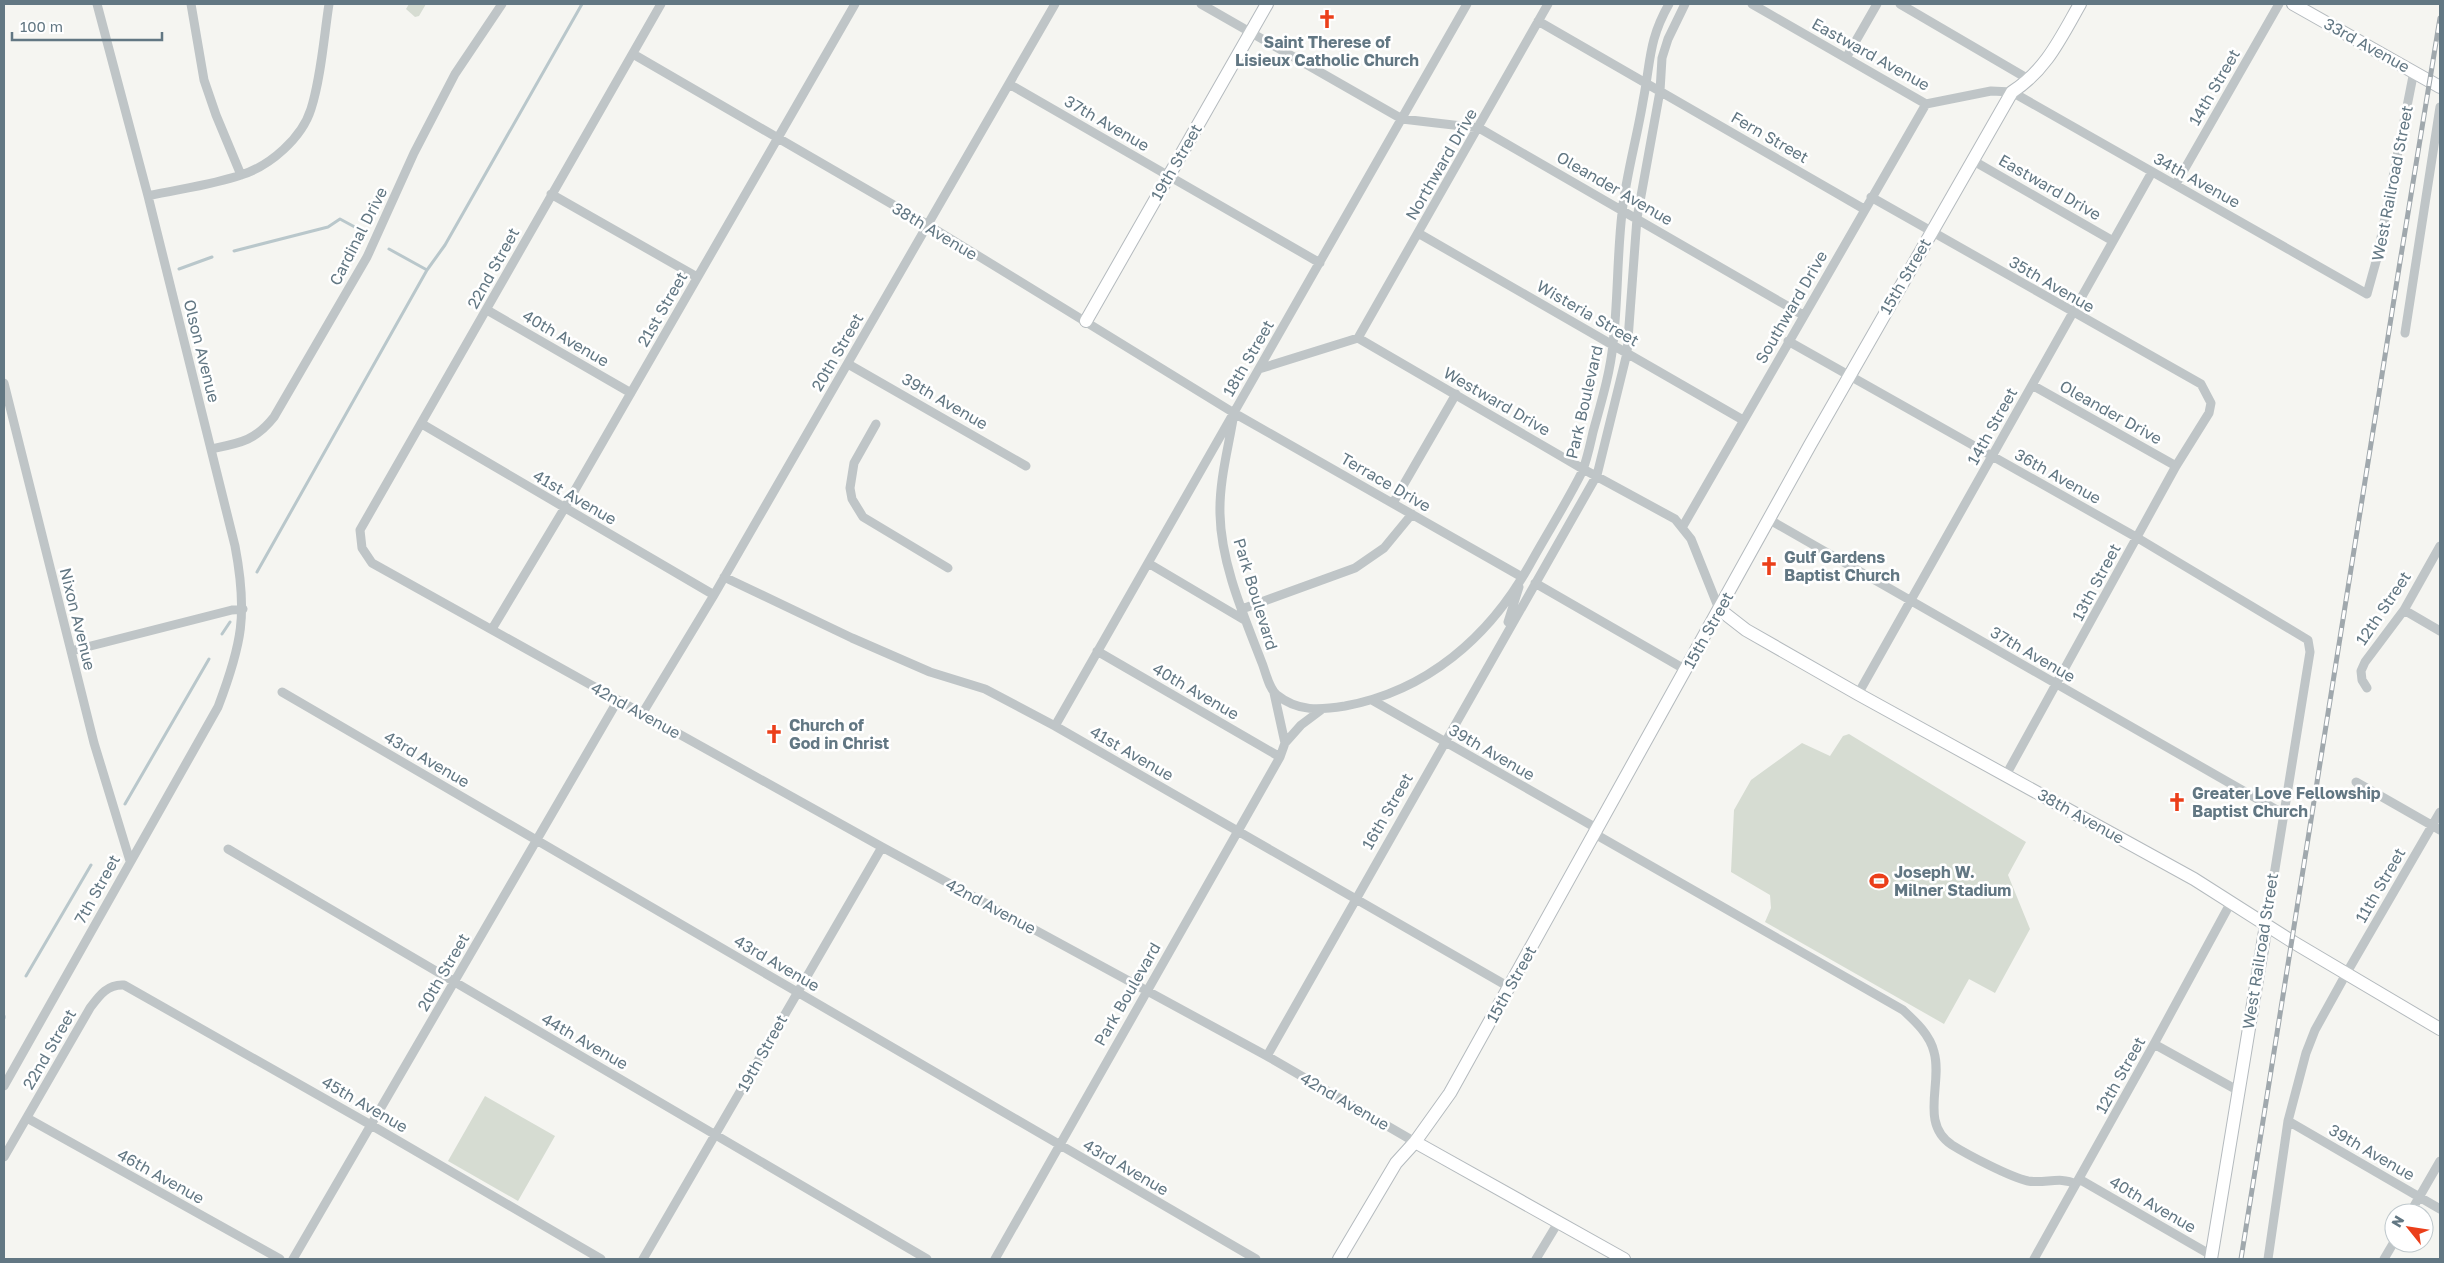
<svg xmlns="http://www.w3.org/2000/svg" width="2444" height="1263" font-family="'Golos Text',sans-serif">
  <rect width="100%" height="100%" fill="#f5f5f1"/>
  <!-- green -->
  <path fill="#d6dcd2" d="M 409,4 L 426,4 L 419,16 L 415,17 L 406,9 Z
    M 1849,734 L 2026,842 L 2008,875 L 2030,929 L 1995,993 L 1969,979 L 1944,1024 L 1765,922 L 1771,908 L 1770,895 L 1731,872 L 1734,810 L 1751,780 L 1802,743 L 1830,756 L 1843,736 Z
    M 485,1096 L 555,1136 L 518,1201 L 448,1161 Z"/>
  <g fill="none" stroke-linecap="round" stroke-linejoin="round">
    <!-- stream -->
    <path stroke="#b9c7cb" stroke-width="3" d="M 389,249 L 427,270
      M 234,251 L 328,227 L 340,219 L 364,232
      M 179,269 L 212,257
      M 257,572 L 427,270 L 445,245 L 582,4
      M 222,634 L 230,622
      M 125,804 L 209,659
      M 26,976 L 91,865
      M 4,1018 L 4,1016"/>
    <!-- secondary casing -->
    <g stroke="#b4babe" stroke-width="14">
      <path id="secondary" d="M 2293,4 L 2440,87
        M 1086,321 L 1267,4
        M 1719,609 L 1746,630 L 1858,694 L 2194,879 L 2293,942 L 2440,1029
        M 1415,1142 L 1624,1259
        M 1339,1259 L 1396,1163 L 1415,1142 L 1450,1093 L 1810,445 L 2012,92 C 2046,70 2060,39 2080,4
        M 2211,1259 L 2266,925"/>
    </g>
    <!-- street -->
    <path stroke="#bfc5c7" stroke-width="9" d="M 191,4 L 204,80 L 216,115 L 241,175
      M 661,4 L 360,530 L 362,548 L 372,563 L 882,847 L 1267,1056 L 1415,1142
      M 1201,4 L 1402,119 L 1479,128 L 1803,315
      M 1752,4 L 1926,104 L 1991,91 L 2012,92 L 2367,294 L 2377,258 L 2414,71
      M 1900,4 L 2030,80
      M 1538,21 L 1864,209
      M 633,54 L 928,225 L 1234,413 L 1522,577
      M 1846,58 L 1877,4
      M 1009,84 L 1320,263
      M 1972,160 L 2113,241
      M 2176,184 L 2279,4
      M 551,194 L 697,277
      M 148,196 C 179,189 212,185 241,175 C 270,166 302,138 311,109 C 321,78 324,36 329,4
      M 1871,197 L 2201,384 L 2211,403 L 2209,413 L 2176,466 L 2006,775
      M 1418,233 L 1743,420
      M 487,310 L 631,393
      M 2405,333 L 2440,107
      M 1358,338 L 1548,4
      M 1788,341 L 2136,537 L 2308,640 L 2310,652 L 2266,925
      M 848,364 L 1026,466
      M 1259,369 L 1358,338 L 1583,469 L 1675,519 L 1691,539 L 1719,609
      M 4,383 L 94,743 L 130,861
      M 2032,385 L 2176,466
      M 1234,413 C 1229,446 1219,480 1220,514 C 1221,564 1244,616 1262,663 C 1266,673 1269,689 1277,695 C 1298,712 1320,710 1345,706 C 1427,691 1489,637 1529,566 C 1546,535 1566,504 1582,472 C 1587,460 1590,445 1593,432 C 1601,403 1610,374 1613,344 C 1618,301 1617,256 1622,213 C 1626,175 1637,138 1643,101 C 1651,61 1648,41 1669,4
      M 422,424 L 714,595
      M 876,424 L 854,463 L 850,488 L 852,499 L 863,517 L 948,568
      M 211,449 C 240,443 255,441 274,417 L 367,257 L 414,153 L 455,74 L 502,4
      M 1393,503 L 1456,394
      M 1770,520 L 2282,813
      M 1683,526 L 1926,104
      M 1148,563 L 1246,621
      M 724,577 L 852,638 L 930,672 L 985,689 L 1055,726 L 1509,987
      M 1535,583 L 1686,670
      M 1242,609 L 1355,568 L 1384,548 L 1412,514
      M 2404,610 L 2440,631
      M 1508,622 L 1519,587
      M 492,629 L 564,509 L 855,4
      M 71,651 L 232,610 L 243,609
      M 1097,651 L 1280,757
      M 2367,688 L 2362,680 L 2361,671 L 2365,662 L 2404,610 L 2440,546
      M 282,692 L 1256,1259
      M 1858,694 L 2152,172
      M 1372,700 L 1598,829
      M 642,714 L 714,595 L 1055,4
      M 1055,726 L 1467,4
      M 1285,743 L 1301,725 L 1321,710
      M 2356,782 L 2440,830
      M 1595,834 L 1903,1010 C 1916,1022 1930,1035 1934,1052 C 1943,1083 1919,1123 1952,1145 C 1968,1155 2010,1177 2028,1181 C 2045,1184 2060,1176 2076,1184
      M 228,849 L 927,1259
      M 2154,1044 L 2237,1090
      M 1267,1056 L 1597,475 L 1627,353 L 1637,218 L 1660,91 L 1662,58 L 1668,39 L 1685,4
      M 4,1086 L 218,707 C 242,644 248,614 235,546 L 148,196 L 97,4
      M 27,1118 L 280,1259
      M 2288,1121 L 2440,1209
      M 4,1157 L 90,1008 C 99,996 107,984 124,985 L 371,1125 L 601,1259
      M 2079,1179 L 2211,1255
      M 2410,1213 L 2440,1161
      M 293,1259 L 618,700
      M 643,1259 L 882,847
      M 995,1259 L 1280,757 L 1285,743 L 1274,693
      M 1536,1259 L 1559,1221
      M 2034,1259 L 2154,1044 L 2230,904
      M 2268,1259 L 2288,1121 L 2306,1053 L 2315,1030 L 2346,974 L 2440,812
      M 2384,1259 L 2394,1242"/>
    <!-- secondary -->
    <use href="#secondary" stroke="#fff" stroke-width="12"/>
    <!-- rail casing -->
    <g stroke="#a0a8ad" stroke-width="5">
      <path id="rail" d="M 2241,1259 L 2399,268 L 2440,18"/>
    </g>
    <!-- rail -->
    <use href="#rail" stroke="#fff" stroke-width="3" stroke-dasharray="9" stroke-linecap="butt"/>
  </g>
  <!-- icons -->
  <defs>
    <g id="church-bare" transform="scale(1.5)"><path d="M-1.2-6h2.4v3.5h3.3v2.4h-3.3V6h-2.4V-.1h-3.3v-2.4h3.3Z" fill="#eb3f1a" stroke="#fff" stroke-width="2.5" paint-order="stroke"/></g>
    <g id="stadium-bare" transform="scale(1.5)"><path d="M0-5a6.5 5 0 1 0 0 10a6.5 5 0 1 0 0-10ZM-3.5-1.8h7v3.6h-7Z" fill="#eb3f1a" stroke="#fff" stroke-width="2.5" paint-order="stroke"/></g>
  </defs>
  <g fill-rule="evenodd">
    <use href="#church-bare" x="1327" y="19"/>
    <use href="#church-bare" x="1769" y="566"/>
    <use href="#church-bare" x="774" y="734"/>
    <use href="#church-bare" x="2177" y="802"/>
    <use href="#stadium-bare" x="1879" y="881"/>
  </g>
  <g text-anchor="middle" dominant-baseline="central" stroke-width="5" stroke-linejoin="round" paint-order="stroke">
    <!-- poi labels -->
    <g font-size="16" font-weight="bold" fill="#627783" stroke="#fff" text-anchor="start">
      <text x="1327" y="42" text-anchor="middle">Saint Therese of<tspan x="1327" dy="18">Lisieux Catholic Church</tspan></text>
      <text x="1784" y="557">Gulf Gardens<tspan x="1784" dy="18">Baptist Church</tspan></text>
      <text x="789" y="725">Church of<tspan x="789" dy="18">God in Christ</tspan></text>
      <text x="2192" y="793">Greater Love Fellowship<tspan x="2192" dy="18">Baptist Church</tspan></text>
      <text x="1894" y="872">Joseph W.<tspan x="1894" dy="18">Milner Stadium</tspan></text>
    </g>
    <!-- street labels -->
    <g font-size="16" fill="#627783" stroke="#fff">
      <text transform="translate(2367 45) rotate(29)">33rd Avenue</text>
      <text transform="translate(1871 54) rotate(29)">Eastward Avenue</text>
      <text transform="translate(2214 87) rotate(-60)">14th Street</text>
      <text transform="translate(1107 123) rotate(30)">37th Avenue</text>
      <text transform="translate(1770 137) rotate(30)">Fern Street</text>
      <text transform="translate(1176 162) rotate(-60)">19th Street</text>
      <text transform="translate(1441 164) rotate(-60)">Northward Drive</text>
      <text transform="translate(2197 180) rotate(29)">34th Avenue</text>
      <text transform="translate(2392 183) rotate(-79)">West Railroad Street</text>
      <text transform="translate(2050 187) rotate(30)">Eastward Drive</text>
      <text transform="translate(1615 188) rotate(30)">Oleander Avenue</text>
      <text transform="translate(935 231) rotate(31)">38th Avenue</text>
      <text transform="translate(358 236) rotate(-63)">Cardinal Drive</text>
      <text transform="translate(493 268) rotate(-61)">22nd Street</text>
      <text transform="translate(1905 276) rotate(-60)">15th Street</text>
      <text transform="translate(2052 284) rotate(30)">35th Avenue</text>
      <text transform="translate(1791 307) rotate(-60)">Southward Drive</text>
      <text transform="translate(662 309) rotate(-60)">21st Street</text>
      <text transform="translate(1588 313) rotate(30)">Wisteria Street</text>
      <text transform="translate(566 338) rotate(30)">40th Avenue</text>
      <text transform="translate(202 351) rotate(76)">Olson Avenue</text>
      <text transform="translate(837 352) rotate(-60)">20th Street</text>
      <text transform="translate(1248 358) rotate(-60)">18th Street</text>
      <text transform="translate(945 401) rotate(30)">39th Avenue</text>
      <text transform="translate(1497 401) rotate(30)">Westward Drive</text>
      <text transform="translate(1584 402) rotate(-77)">Park Boulevard</text>
      <text transform="translate(2111 412) rotate(29)">Oleander Drive</text>
      <text transform="translate(1992 426) rotate(-61)">14th Street</text>
      <text transform="translate(2058 476) rotate(29)">36th Avenue</text>
      <text transform="translate(1386 482) rotate(30)">Terrace Drive</text>
      <text transform="translate(575 497) rotate(30)">41st Avenue</text>
      <text transform="translate(2096 582) rotate(-62)">13th Street</text>
      <text transform="translate(1256 594) rotate(73)">Park Boulevard</text>
      <text transform="translate(2383 608) rotate(-56)">12th Street</text>
      <text transform="translate(78 619) rotate(76)">Nixon Avenue</text>
      <text transform="translate(1708 630) rotate(-61)">15th Street</text>
      <text transform="translate(2033 654) rotate(30)">37th Avenue</text>
      <text transform="translate(1196 691) rotate(30)">40th Avenue</text>
      <text transform="translate(636 710) rotate(29)">42nd Avenue</text>
      <text transform="translate(1492 752) rotate(30)">39th Avenue</text>
      <text transform="translate(1132 753) rotate(30)">41st Avenue</text>
      <text transform="translate(427 759) rotate(30)">43rd Avenue</text>
      <text transform="translate(1387 811) rotate(-60)">16th Street</text>
      <text transform="translate(2081 816) rotate(29)">38th Avenue</text>
      <text transform="translate(2380 885) rotate(-60)">11th Street</text>
      <text transform="translate(97 889) rotate(-61)">7th Street</text>
      <text transform="translate(991 906) rotate(28)">42nd Avenue</text>
      <text transform="translate(2260 951) rotate(-81)">West Railroad Street</text>
      <text transform="translate(777 963) rotate(30)">43rd Avenue</text>
      <text transform="translate(443 972) rotate(-60)">20th Street</text>
      <text transform="translate(1511 984) rotate(-61)">15th Street</text>
      <text transform="translate(1127 994) rotate(-60)">Park Boulevard</text>
      <text transform="translate(585 1041) rotate(30)">44th Avenue</text>
      <text transform="translate(49 1049) rotate(-60)">22nd Street</text>
      <text transform="translate(762 1053) rotate(-61)">19th Street</text>
      <text transform="translate(2120 1075) rotate(-61)">12th Street</text>
      <text transform="translate(1345 1101) rotate(30)">42nd Avenue</text>
      <text transform="translate(365 1104) rotate(30)">45th Avenue</text>
      <text transform="translate(2372 1152) rotate(30)">39th Avenue</text>
      <text transform="translate(1126 1167) rotate(30)">43rd Avenue</text>
      <text transform="translate(161 1176) rotate(29)">46th Avenue</text>
      <text transform="translate(2153 1204) rotate(30)">40th Avenue</text>
    </g>
  </g>
  <!-- border -->
  <rect width="2444" height="1263" fill="none" stroke="#627783" stroke-width="10"/>
  <!-- north arrow -->
  <g transform="translate(2409 1228) rotate(300)"><circle r="24" fill="#ffffff" stroke="#c0c9cd"/>
  <path d="M0-4L9 19L0 12L-9 19Z" fill="#eb3f1a"/>
  <text y="-8" font-size="14" font-weight="bold" text-anchor="middle" fill="#627783">N</text>
  </g>
  <!-- scale -->
  <path d="M12 32v8h150v-8" fill="none" stroke="#627783" stroke-width="2.5"/>
  <text x="20" y="32" font-size="15" fill="#627783" stroke="#ffffff" stroke-width="4" paint-order="stroke">100 m</text>
</svg>
